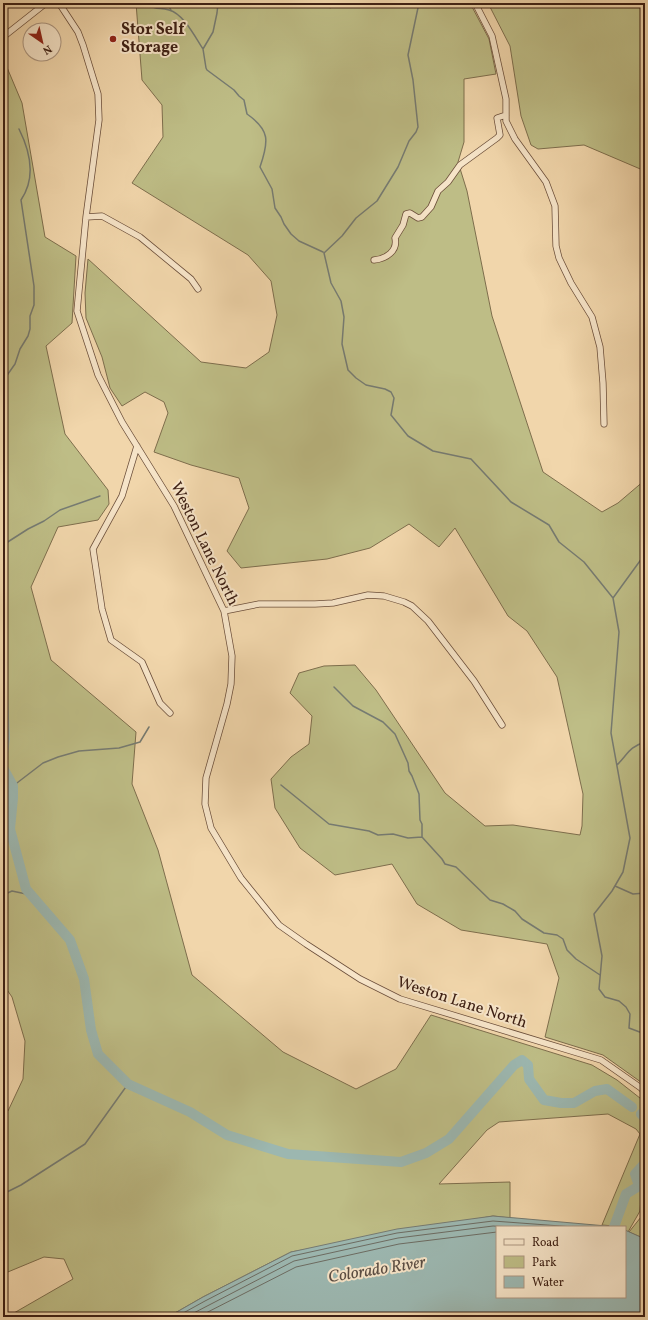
<svg xmlns="http://www.w3.org/2000/svg" width="648" height="1320" font-family="Vollkorn,serif">
  <rect width="100%" height="100%" fill="#f1d6ab"/>
  <filter id="stains"><feTurbulence type="fractalNoise" baseFrequency=".005" numOctaves="4"/><feColorMatrix values="0 0 0 0 .2 0 0 0 0 .09 0 0 0 0 .02 0 0 0 .5 -.17"/></filter>
  <radialGradient id="worn" r=".72"><stop offset=".6" stop-color="#630" stop-opacity="0"/><stop offset="1" stop-color="#630" stop-opacity=".3"/></radialGradient>
  <!-- green -->
  <path fill="#bebd86" stroke="#7e6e4d" d="M 136,3 L 324,3 L 330,8 L 340,3 L 470,3 L 489,39 L 496,74 L 464,79 L 464,142 L 458,162 L 467,191 L 492,316 L 543,472 L 602,512 L 618,503 L 645,480 L 645,1085 L 603,1055 L 545,1037 L 559,978 L 547,944 L 461,930 L 417,904 L 392,864 L 335,875 L 300,848 L 275,808 L 271,779 L 291,757 L 309,744 L 312,716 L 290,693 L 299,673 L 324,666 L 355,665 L 376,690 L 445,793 L 485,826 L 513,825 L 580,835 L 582,826 L 583,794 L 557,677 L 527,631 L 508,616 L 455,528 L 439,547 L 409,524 L 370,548 L 327,559 L 241,568 L 227,551 L 249,508 L 239,478 L 191,465 L 154,452 L 168,413 L 164,402 L 145,392 L 122,406 L 110,388 L 102,357 L 86,318 L 85,293 L 88,259 L 201,362 L 246,368 L 269,352 L 277,315 L 271,281 L 248,255 L 132,183 L 163,137 L 162,105 L 142,80 Z
    M 509,3 L 645,3 L 645,171 L 584,145 L 538,149 L 531,145 L 521,116 L 510,46 L 490,7 Z
    M 3,58 L 22,103 L 45,237 L 76,256 L 72,323 L 46,346 L 65,434 L 108,490 L 109,504 L 98,520 L 58,527 L 31,587 L 51,660 L 136,732 L 132,784 L 158,850 L 192,975 L 283,1052 L 356,1089 L 396,1069 L 431,1015 L 592,1065 L 617,1080 L 645,1102 L 645,1172 L 643,1174 L 640,1211 L 628,1232 L 625,1230 L 625,1227 L 602,1225 L 640,1134 L 636,1129 L 608,1114 L 499,1122 L 487,1130 L 439,1184 L 510,1182 L 510,1218 L 493,1216 L 291,1252 L 203,1297 L 168,1317 L 7,1317 L 73,1279 L 64,1259 L 44,1257 L 3,1274 L 3,1112 L 8,1111 L 23,1079 L 25,1041 L 12,997 L 3,984 Z
    M 645,1212 L 645,1239 L 629,1232 Z"/>
  <!-- water -->
  <path fill="#9cb7b0" stroke="#767b72" d="M 493,1216 L 618,1227 L 497,1227 L 497,1297 L 625,1297 L 625,1230 L 645,1239 L 645,1317 L 168,1317 L 203,1297 L 291,1252 L 397,1229 Z"/>
  <g fill="none" stroke-linecap="round" stroke-linejoin="round">
    <!-- shore -->
    <path stroke="#6d6c62" stroke-width="1" d="M 176,1317 L 205,1301 L 292,1256 L 397,1233 L 493,1221 L 574,1227
      M 186,1317 L 294,1261 L 398,1238 L 493,1226 L 512,1227
      M 198,1317 L 296,1267 L 399,1244 L 497,1232"/>
    <!-- stream -->
    <path stroke="#767b72" stroke-width="1.5" d="M 146,3 C 157,11 158,7 169,10 C 184,14 195,37 203,49
      M 167,3 L 171,10
      M 218,3 L 217,13 L 213,32 L 203,49 L 206,68 L 207,70 L 234,90 L 239,96 L 244,100 L 247,114 C 270,130 269,141 260,167 L 272,189 L 275,208 L 281,217 L 284,224 L 291,234 L 299,241 L 323,252
      M 419,3 L 408,55 L 413,80 L 418,127 L 416,132 L 409,141 L 398,167 L 377,201 L 356,218 L 342,236 L 324,253 L 331,283 L 341,301 L 344,317 L 342,344 L 348,370 L 356,378 L 366,385 L 385,389 L 391,392 L 394,398 L 391,415 L 408,436 L 433,451 L 471,459 L 511,502 L 549,525 L 559,542 L 584,562 L 613,598
      M 3,381 L 15,364 L 20,349 L 28,336 L 30,329 L 30,316 L 34,305 L 34,286 L 21,200 C 36,178 30,151 19,129
      M 3,545 L 28,529 L 44,521 L 60,510 L 100,496
      M 645,554 L 613,598 L 619,632 L 611,733 L 630,838 L 623,872 L 612,891 L 594,914 L 602,956 L 599,989 L 605,997 L 619,1001 L 626,1007 L 630,1014 L 629,1028 L 645,1034
      M 334,687 L 353,706 L 383,722 L 395,734 L 408,763 L 409,771 L 412,776 L 419,794 L 420,820 L 422,824 L 422,837
      M 617,765 C 628,754 629,747 645,742
      M 281,785 L 329,824 L 369,831 L 378,835 L 393,834 L 408,838 L 422,837 L 442,859 L 445,864 L 456,867 L 490,900 L 503,904 L 515,911 L 522,919 L 544,933 L 557,935 L 563,939 L 567,950 L 576,959 L 600,975
      M 13,786 L 43,763 L 58,757 L 79,751 L 119,748 L 140,742 L 149,727
      M 615,886 L 633,894 L 645,893
      M 3,895 L 12,891 L 31,895
      M 3,1194 L 21,1185 L 85,1144 L 128,1084"/>
    <!-- river -->
    <path stroke="#9cb7b0" stroke-width="10" d="M 3,698 L 5,738 L 3,753
      M 3,768 L 13,786 L 13,798 L 10,829 L 26,889 L 70,940 L 84,979 L 91,1030 L 98,1054 L 128,1084 L 190,1112 L 227,1135 L 288,1154 L 401,1162 L 426,1153 L 449,1139 L 514,1065 L 522,1060 L 528,1065 L 529,1079 L 544,1100 L 561,1103 L 574,1103 L 595,1091 L 607,1089 L 632,1107
      M 641,1114 L 645,1118
      M 614,1227 L 626,1194 L 639,1186 L 635,1174 L 645,1163"/>
    <!-- minor casing -->
    <g stroke="#6b4e3a" stroke-width="7">
      <path id="minor" d="M 59,3 L 78,32 L 83,45 L 98,94 L 99,120 L 86,217 L 77,311 L 98,375 L 122,422 L 174,506 L 224,611 L 232,656 L 231,684 L 227,704 L 206,778 L 205,804 L 211,828 L 241,878 L 279,925 L 306,944 L 360,979 L 400,999 L 601,1060 L 641,1088 L 645,1092
        M 475,3 L 492,36 L 506,99 L 506,121 L 515,139 L 546,182 L 555,206 L 556,246 L 559,258 L 571,283 L 592,317 L 600,347 L 603,383 L 604,424
        M 3,37 L 46,3
        M 86,217 L 102,216 L 140,237 L 191,279 L 198,289
        M 374,260 C 386,259 398,251 395,238 L 403,225 L 406,214 L 410,213 L 418,218 L 422,217 L 431,207 L 438,191 L 448,182 L 460,165 L 497,138 L 500,135 L 497,118 L 506,115
        M 137,446 L 122,496 L 93,549 L 102,609 L 111,640 L 142,662 L 160,703 L 170,713
        M 224,611 L 259,604 L 315,604 L 333,603 L 368,595 L 384,596 L 404,602 L 412,606 L 428,621 L 474,681 L 502,725"/>
    </g>
    <!-- minor -->
    <use href="#minor" stroke="#f6e4c8" stroke-width="5.5"/>
  </g>
  <!-- markers -->
  <circle fill="#8f2418" stroke="#f6e4c8" stroke-width="1.5" cx="113" cy="39" r="4"/>
  <g text-anchor="middle" dominant-baseline="central" stroke-width="4" stroke-linejoin="round" paint-order="stroke">
    <!-- poi labels -->
    <g font-size="16" font-weight="bold" fill="#3e2014" stroke="#f6e4c8" text-anchor="start">
      <text x="121" y="30">Stor Self<tspan x="121" dy="18">Storage</tspan></text>
    </g>
    <!-- street labels -->
    <g font-size="16" fill="#3e2014" stroke="#f6e4c8">
      <text transform="translate(204 544) rotate(64)">Weston Lane North</text>
      <text transform="translate(462 1003) rotate(18)">Weston Lane North</text>
    </g>
    <!-- water labels -->
    <g font-size="17" font-style="italic" fill="#5a4d43" stroke="#f6e4c8">
      <text transform="translate(377 1270) rotate(-9)">Colorado River</text>
    </g>
  </g>
  <!-- margin -->
  <rect width="648" height="1320" fill="none" stroke="#f1d6ab" stroke-width="16"/>
  <rect x="4" y="4" width="640" height="1312" fill="none" stroke="#3e2014" stroke-width="2"/>
  <rect x="8" y="8" width="632" height="1304" fill="none" stroke="#3e2014"/>
  <!-- legend -->
  <rect x="496" y="1226" width="130" height="72" fill="#f6e4c8" stroke="#ac9680"/>
  <rect x="504" y="1239" width="20" height="6" fill="#f6e4c8" stroke="#ac9680"/>
  <text x="532" y="1246" font-size="12" fill="#3e2014">Road</text>
  <rect x="504" y="1256" width="20" height="12" fill="#bebd86" stroke="#ac9680"/>
  <text x="532" y="1266" font-size="12" fill="#3e2014">Park</text>
  <rect x="504" y="1276" width="20" height="12" fill="#9cb7b0" stroke="#ac9680"/>
  <text x="532" y="1286" font-size="12" fill="#3e2014">Water</text>
  <!-- north arrow -->
  <g transform="translate(42 42) rotate(146)"><circle r="19" fill="#f6e4c8" stroke="#ac9680"/>
  <path d="M0-3L7 15L0 10L-7 15Z" fill="#8f2418"/>
  <text y="-6" font-size="11" font-weight="bold" text-anchor="middle" fill="#3e2014">N</text>
  </g>
  <rect width="100%" height="100%" filter="url(#stains)"/>
  <rect width="100%" height="100%" fill="url(#worn)"/>
</svg>
